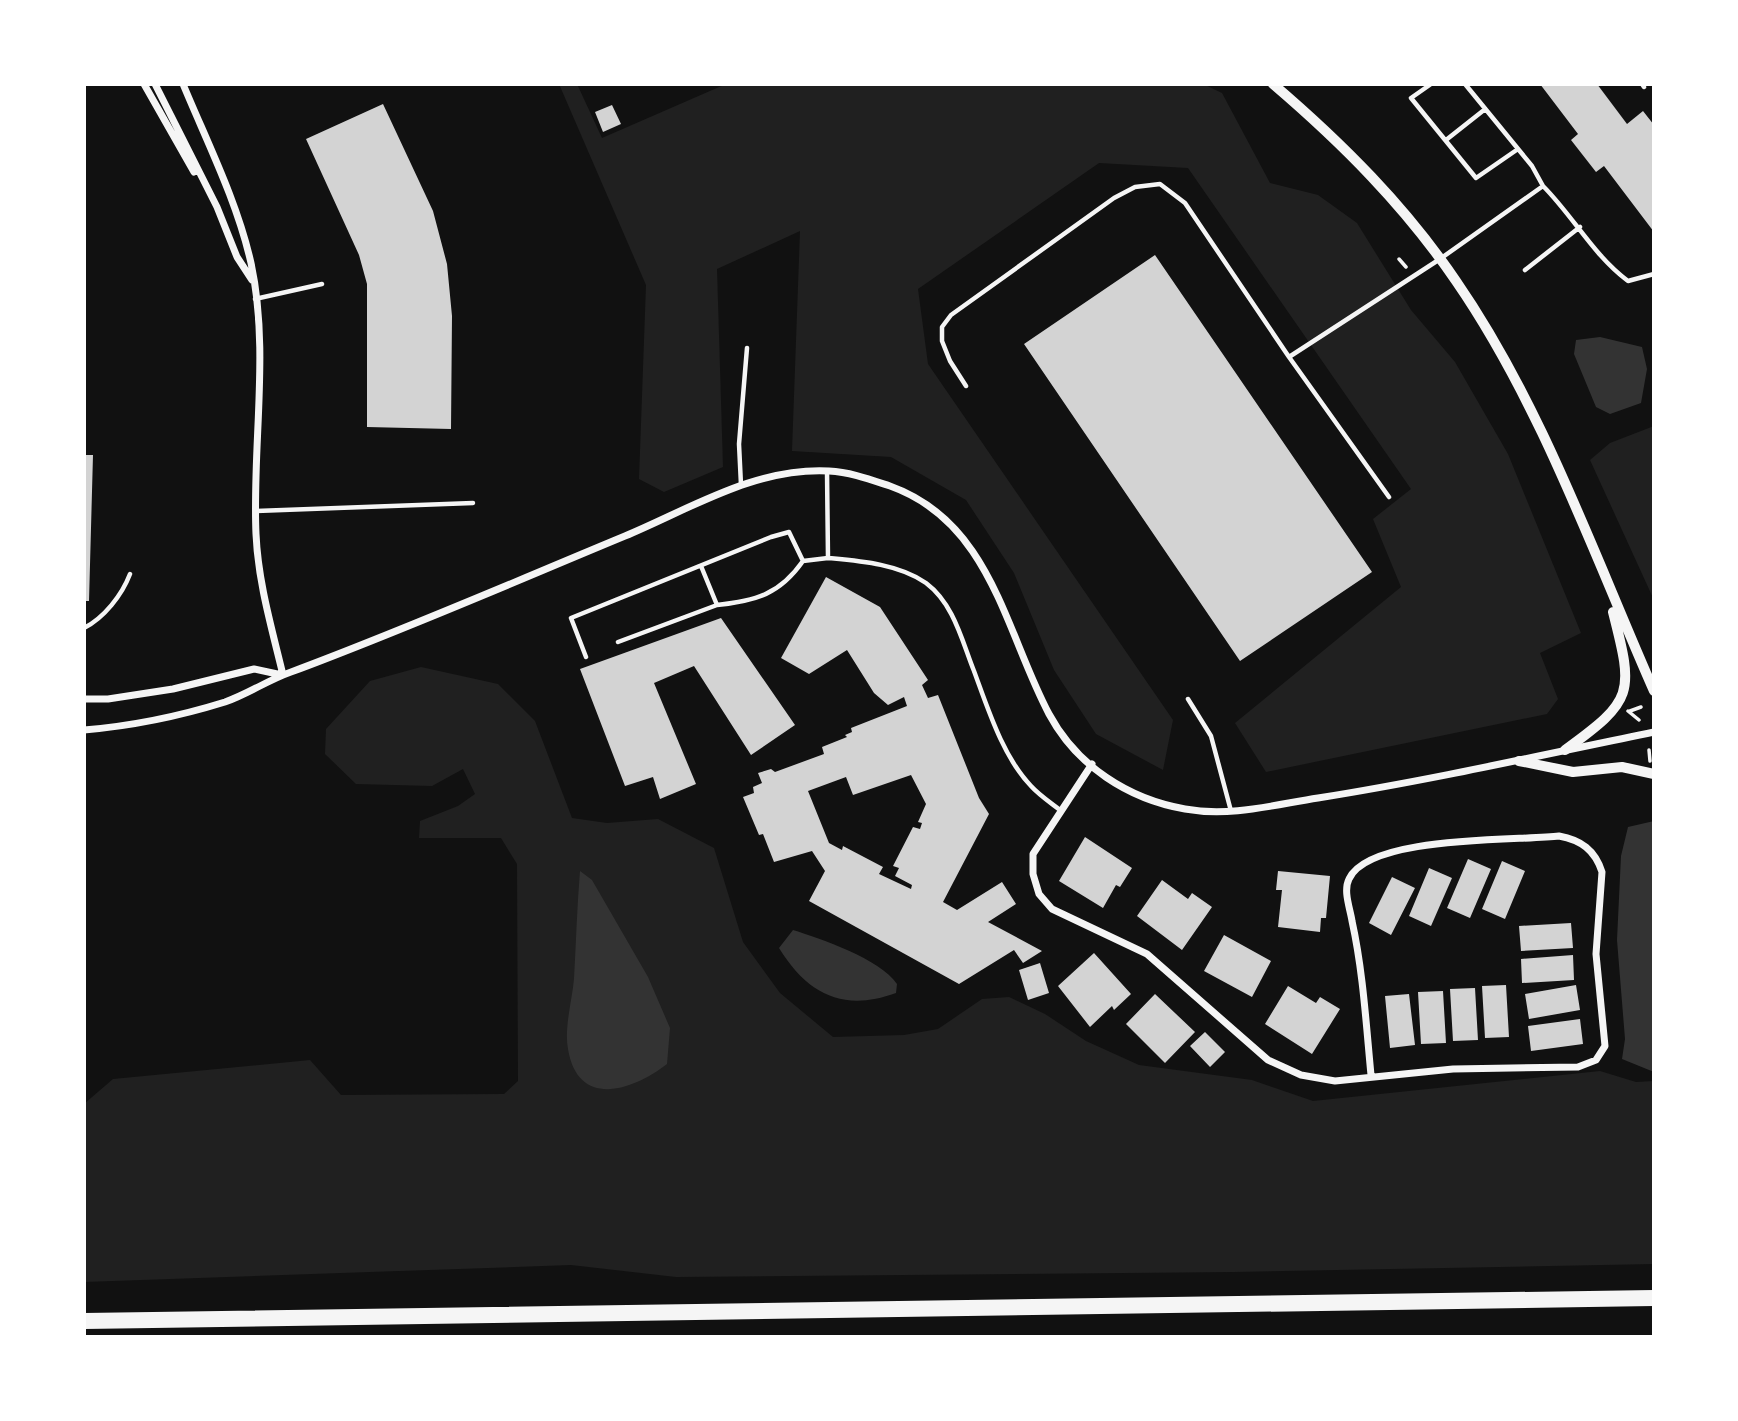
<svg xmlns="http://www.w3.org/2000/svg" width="1738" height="1421" font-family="'Sofia Sans Condensed',sans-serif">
  <rect width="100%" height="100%" fill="#111"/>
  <!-- green -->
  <path fill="#202020" d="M 559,84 L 577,84 L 602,138 L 726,84 L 1203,84 L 1222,93 L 1270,183 L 1318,195 L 1357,223 L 1411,310 L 1455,362 L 1508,454 L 1581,633 L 1540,653 L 1558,699 L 1547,714 L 1266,772 L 1235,723 L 1401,587 L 1373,519 L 1411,489 L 1188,168 L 1099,163 L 918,289 L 928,364 L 1173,720 L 1163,770 L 1096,734 L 1054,670 L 1014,573 L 966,500 L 891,457 L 792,451 L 800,231 L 717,269 L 723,467 L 664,492 L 639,479 L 646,285 Z
    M 1654,426 L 1654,600 L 1590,460 L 1610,443 Z
    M 421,667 L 498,684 L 535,721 L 572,818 L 607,823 L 658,819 L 714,848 L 743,942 L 780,993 L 833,1037 L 904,1035 L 938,1029 L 982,999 L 1009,997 L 1045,1014 L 1086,1041 L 1139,1065 L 1252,1080 L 1313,1101 L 1600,1071 L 1636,1082 L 1654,1081 L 1654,1264 L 1233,1272 L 676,1277 L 571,1265 L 84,1282 L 84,1104 L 113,1079 L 310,1060 L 341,1095 L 504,1094 L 518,1081 L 517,864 L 501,838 L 419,838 L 420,821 L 458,806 L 475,794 L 463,769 L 432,786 L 356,784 L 325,754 L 326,729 L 370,681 Z"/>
  <!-- water -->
  <path fill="#333" d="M 1600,337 L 1642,347 L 1647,369 L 1641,403 L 1610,414 L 1596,407 L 1574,354 L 1576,340 Z
    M 1654,821 L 1654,1072 L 1622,1059 L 1625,1039 L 1617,940 L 1621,856 L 1628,827 Z
    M 580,871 L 592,880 L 648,977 L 670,1028 L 667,1064 C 632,1091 578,1109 568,1049 C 564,1028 572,1001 574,979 C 576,943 577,907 580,871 Z
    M 793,930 C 822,939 880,959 897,984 L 896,993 C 844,1012 808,995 779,948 Z"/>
  <!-- building -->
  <path fill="#d3d3d3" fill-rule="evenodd" d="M 1540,84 L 1597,84 L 1627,124 L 1643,111 L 1654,125 L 1654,232 L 1604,166 L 1596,172 L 1571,140 L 1578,134 Z
    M 383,104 L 433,211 L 447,264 L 452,316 L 451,429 L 367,427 L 367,284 L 359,255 L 306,139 Z
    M 612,105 L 621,124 L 603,132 L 595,112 Z
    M 1155,255 L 1372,572 L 1240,661 L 1024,344 Z
    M 84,455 L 93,455 L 89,601 L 84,601 Z
    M 826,577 L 880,607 L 928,680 L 922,685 L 928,698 L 938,695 L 979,798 L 989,814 L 943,902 L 957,910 L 1002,882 L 1016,904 L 988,922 L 1042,951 L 1023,963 L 1014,950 L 959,984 L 809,901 L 825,871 L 812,851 L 774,862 L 763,834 L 759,835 L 743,797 L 754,793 L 753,787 L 762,783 L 758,773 L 771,769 L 775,772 L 824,754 L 822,747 L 847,737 L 845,735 L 852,732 L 851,728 L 907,706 L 904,697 L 888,705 L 874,693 L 847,650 L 809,674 L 781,658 ZM 911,775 L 926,804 L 918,822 L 922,823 L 920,829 L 913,827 L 893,866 L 899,868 L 895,876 L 912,885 L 911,889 L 879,874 L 883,867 L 843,846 L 842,850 L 829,843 L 808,791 L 846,777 L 853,795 Z
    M 721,618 L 795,725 L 751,755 L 694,666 L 654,683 L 696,784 L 660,799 L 653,777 L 625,786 L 580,669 Z
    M 1085,837 L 1132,868 L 1120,887 L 1116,885 L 1103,908 L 1059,881 Z
    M 1468,859 L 1491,869 L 1470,918 L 1447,908 Z
    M 1502,861 L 1525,871 L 1505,919 L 1482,909 Z
    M 1429,868 L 1452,878 L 1431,926 L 1409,916 Z
    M 1278,871 L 1330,876 L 1326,918 L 1321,918 L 1320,932 L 1278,927 L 1282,890 L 1276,890 Z
    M 1392,877 L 1415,888 L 1391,935 L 1369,923 Z
    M 1162,880 L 1188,899 L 1192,893 L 1212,907 L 1182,950 L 1137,916 Z
    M 1571,923 L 1573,948 L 1521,951 L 1519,926 Z
    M 1224,935 L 1271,961 L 1252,997 L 1204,971 Z
    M 1094,953 L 1131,994 L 1114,1010 L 1112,1006 L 1090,1027 L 1058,986 Z
    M 1573,955 L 1574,980 L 1522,983 L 1521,959 Z
    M 1040,963 L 1049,993 L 1028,1000 L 1019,970 Z
    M 1506,985 L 1509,1037 L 1485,1038 L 1482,986 Z
    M 1576,985 L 1580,1010 L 1529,1019 L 1525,994 Z
    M 1288,986 L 1316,1003 L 1320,997 L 1340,1009 L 1312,1054 L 1265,1024 Z
    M 1475,988 L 1478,1040 L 1453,1041 L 1450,989 Z
    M 1443,991 L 1446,1043 L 1421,1044 L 1418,992 Z
    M 1155,994 L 1195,1032 L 1165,1063 L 1126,1024 Z
    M 1409,994 L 1415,1045 L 1390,1048 L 1385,996 Z
    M 1580,1019 L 1583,1044 L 1531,1051 L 1528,1026 Z
    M 1205,1032 L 1225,1052 L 1210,1067 L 1190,1046 Z"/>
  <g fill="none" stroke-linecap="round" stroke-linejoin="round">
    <!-- path -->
    <path stroke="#f5f5f5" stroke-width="3.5" d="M 1399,259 L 1406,267
      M 1628,711 L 1639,720
      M 1630,711 L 1641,707
      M 1649,750 L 1650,761"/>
    <!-- service -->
    <path stroke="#f5f5f5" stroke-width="4.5" d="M 1431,84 L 1411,98 L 1476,178 L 1518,149
      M 1465,84 L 1532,166 L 1543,186
      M 1642,84 L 1644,87
      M 1446,140 L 1484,110
      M 1525,270 L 1580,227
      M 255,299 L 322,284
      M 1289,357 L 1389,497
      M 966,386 L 950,361 L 942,341 L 942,327 L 951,315 L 1114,198 L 1135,187 L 1160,184 L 1185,203 L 1289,357 L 1440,259 L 1543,186 C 1573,216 1594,256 1628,281 L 1654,274
      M 827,471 L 828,558 C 860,561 899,564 926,583 C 954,604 962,641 974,671 C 988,709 1003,757 1031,786 C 1039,795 1051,803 1060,810
      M 741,485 L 739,444 L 747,348
      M 256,511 L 473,503
      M 717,605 C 756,601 780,594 803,561 L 828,558
      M 84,628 C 104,618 122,595 130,574
      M 618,642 L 717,605 L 701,566
      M 586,657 L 571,618 L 771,537 L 789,532 L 803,561
      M 1188,699 L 1211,736 L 1231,811"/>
    <!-- minor -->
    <path stroke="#f5f5f5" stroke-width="7" d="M 144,84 L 194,172
      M 155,84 L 217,207 L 237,257 L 252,280
      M 183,84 C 207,142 237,201 251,263 C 270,351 252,445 256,534 C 258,582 272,629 283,675
      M 84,699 L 108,699 L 173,689 L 254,669 L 282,675
      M 84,730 C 132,726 180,716 225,702 C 248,694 268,680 291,672 C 404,630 514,582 625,536 C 690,509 755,467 829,471 C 850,472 869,479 890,486 C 991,522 1005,631 1049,714 C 1077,766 1128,799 1185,809 C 1230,817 1273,805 1318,798 C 1431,780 1542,755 1654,732
      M 1092,764 L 1033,854 L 1033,874 L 1039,894 L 1052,909 L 1147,954 L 1268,1060 L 1301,1075 L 1335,1081 L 1453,1069 L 1578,1067 L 1596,1060 L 1605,1046 L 1596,954 L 1602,872 C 1595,850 1581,840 1559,836 C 1518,841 1369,835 1349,879 C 1343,891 1350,908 1352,921 C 1363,971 1366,1023 1371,1075"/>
    <!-- tertiary -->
    <path stroke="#f5f5f5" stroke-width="10" d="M 1273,84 C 1342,143 1405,206 1456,281 C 1541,404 1594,555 1654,691
      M 1565,750 C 1634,700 1634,694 1613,612
      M 1519,761 L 1573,772 L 1622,767 L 1654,774"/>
    <!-- motorway -->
    <path stroke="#f5f5f5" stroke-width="16" d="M 84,1321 L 1654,1298"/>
  </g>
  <!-- border -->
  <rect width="1738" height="1421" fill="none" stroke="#ffffff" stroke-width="172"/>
</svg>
